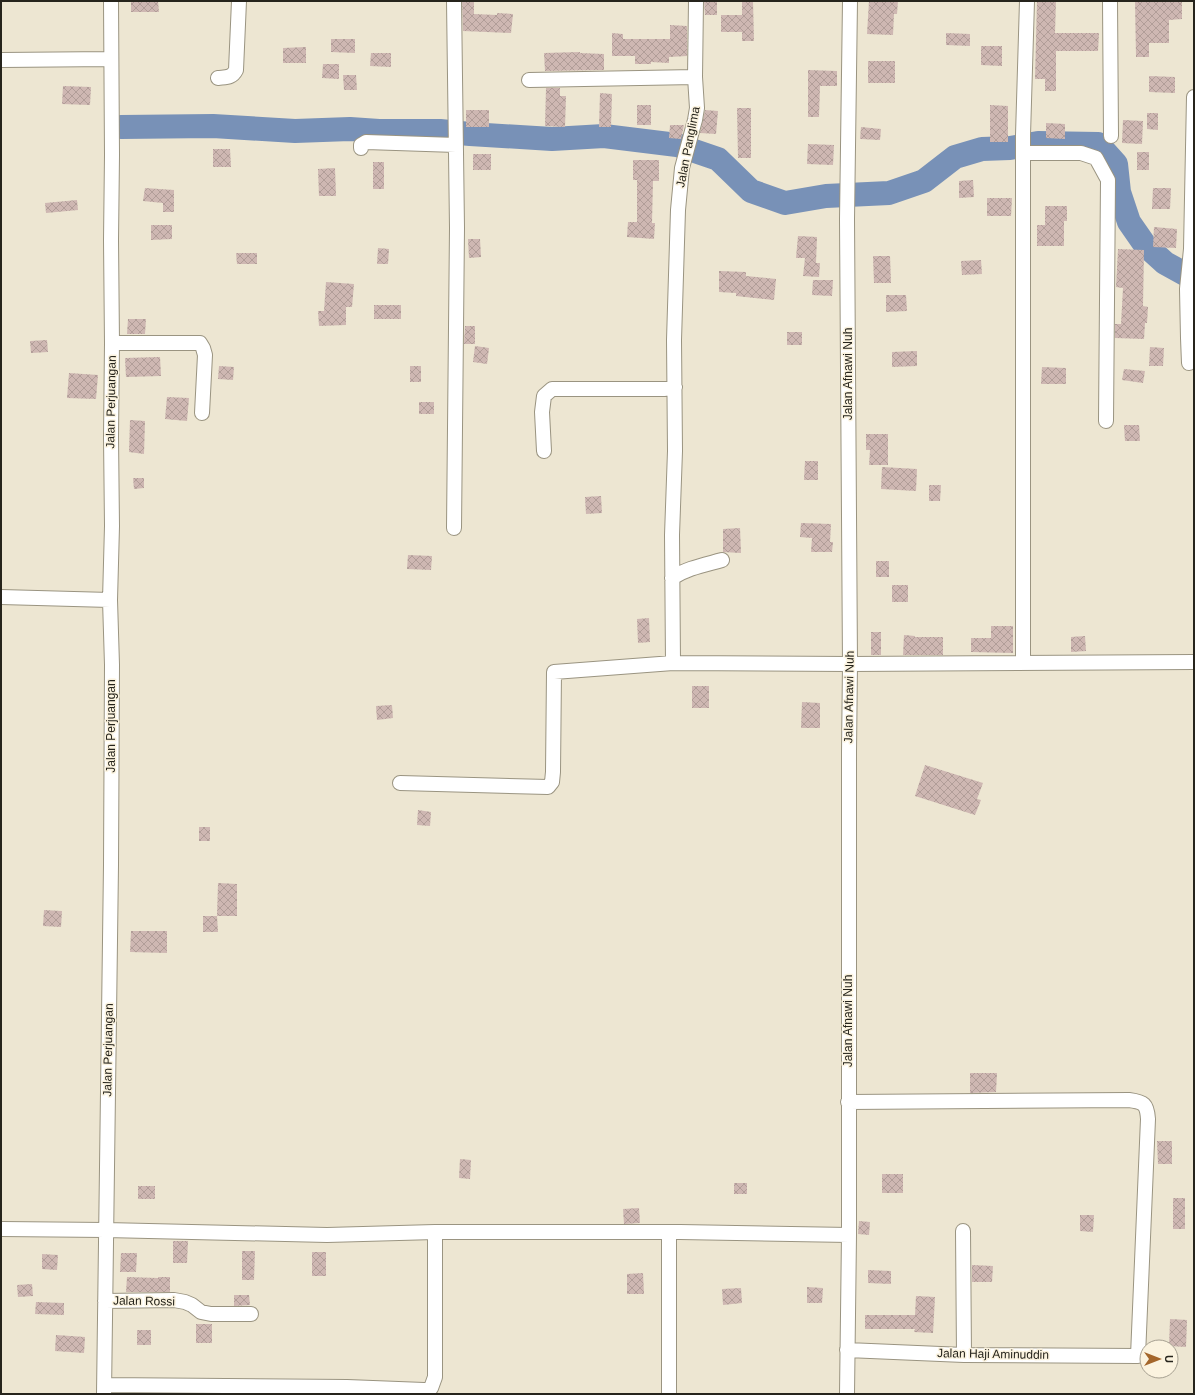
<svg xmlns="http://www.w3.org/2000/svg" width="1195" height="1395" font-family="Arial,sans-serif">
  <defs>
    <pattern id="building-cross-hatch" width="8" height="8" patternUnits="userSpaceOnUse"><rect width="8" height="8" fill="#ceb7b2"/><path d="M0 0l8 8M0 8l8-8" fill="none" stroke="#b19d98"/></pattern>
  </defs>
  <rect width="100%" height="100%" fill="#ede6d2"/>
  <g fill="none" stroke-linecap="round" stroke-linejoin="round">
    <!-- river -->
    <path stroke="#7891b7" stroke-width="24" d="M 121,127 L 213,126 L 295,131 L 350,129 L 379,131 L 440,131 L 470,134 L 552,139 L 604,136 L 677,145 L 718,159 L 751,191 L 785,203 L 826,196 L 889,193 L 924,181 L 955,157 L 982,149 L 1010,148 L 1038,143 L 1098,144 L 1116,164 L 1119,192 L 1129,222 L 1145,245 L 1165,263 L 1194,279"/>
  </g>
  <!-- building -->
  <path fill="url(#building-cross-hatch)" d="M 131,1 L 158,1 L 159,12 L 131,12 Z
    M 462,1 L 474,1 L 474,14 L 497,15 L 497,13 L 513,14 L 511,33 L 463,31 Z
    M 704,1 L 717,1 L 717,15 L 705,15 Z
    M 742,1 L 753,1 L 754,41 L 742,41 L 742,32 L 721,32 L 721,15 L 742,15 Z
    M 869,1 L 898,1 L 897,14 L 894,14 L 893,35 L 867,34 Z
    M 1037,1 L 1056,1 L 1055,33 L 1099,33 L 1098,51 L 1056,51 L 1056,91 L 1045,91 L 1045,79 L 1035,79 Z
    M 1135,1 L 1182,1 L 1182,19 L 1169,20 L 1169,43 L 1149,43 L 1149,57 L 1136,57 Z
    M 670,25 L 687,26 L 687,56 L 669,57 L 669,63 L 651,62 L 651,64 L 635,64 L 635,56 L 612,56 L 612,33 L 623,34 L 623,39 L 670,39 Z
    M 946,33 L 970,34 L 970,46 L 946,45 Z
    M 331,39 L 355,39 L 355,53 L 331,52 Z
    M 981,46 L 1002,46 L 1002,66 L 981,65 Z
    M 306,47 L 306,63 L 283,63 L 283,48 Z
    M 580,52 L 580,53 L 604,54 L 604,70 L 545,71 L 544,53 Z
    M 371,53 L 391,53 L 391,67 L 370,66 Z
    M 868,61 L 895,61 L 895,83 L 868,83 Z
    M 323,64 L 339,64 L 339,79 L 322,78 Z
    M 808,70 L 837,71 L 837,86 L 820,86 L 819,117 L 808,117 Z
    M 343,75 L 356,75 L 357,90 L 344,90 Z
    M 1149,76 L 1175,77 L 1175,93 L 1149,92 Z
    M 63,86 L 91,87 L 90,105 L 62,104 Z
    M 546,88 L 560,88 L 560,96 L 566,96 L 565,127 L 545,126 Z
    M 600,93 L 612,94 L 611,127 L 599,127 Z
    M 637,105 L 651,105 L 651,125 L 637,125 Z
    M 990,105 L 1008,106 L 1008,142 L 990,142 Z
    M 737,108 L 751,108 L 751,158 L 738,158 Z
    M 466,110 L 489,110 L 489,127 L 466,127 Z
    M 705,110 L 718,111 L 716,134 L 700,133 Z
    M 1147,113 L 1158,113 L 1158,130 L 1147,129 Z
    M 1123,120 L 1143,121 L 1142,144 L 1122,143 Z
    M 1046,123 L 1065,124 L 1065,139 L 1046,138 Z
    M 670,125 L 684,125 L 681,139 L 669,138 Z
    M 861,127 L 881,129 L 880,140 L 860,139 Z
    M 808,144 L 834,145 L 833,165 L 807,164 Z
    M 213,149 L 230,149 L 231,167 L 213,167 Z
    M 1137,152 L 1149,152 L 1149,170 L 1137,170 Z
    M 473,154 L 491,154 L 491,170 L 473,170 Z
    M 633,160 L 659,160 L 659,181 L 653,181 L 652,223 L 655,223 L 654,239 L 627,237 L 628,222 L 637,222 L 637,180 L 633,180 Z
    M 373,162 L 384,162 L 384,189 L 373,189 Z
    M 335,168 L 336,196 L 319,196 L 318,169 Z
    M 973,180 L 974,197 L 959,198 L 959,181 Z
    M 145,188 L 174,190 L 174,212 L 163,212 L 163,203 L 143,201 Z
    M 1153,188 L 1171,188 L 1170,209 L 1152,209 Z
    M 987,198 L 1012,198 L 1011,216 L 987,216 Z
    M 77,200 L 78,210 L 46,213 L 45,203 Z
    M 1045,206 L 1067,206 L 1067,221 L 1064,221 L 1064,246 L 1037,246 L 1037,225 L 1045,225 Z
    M 151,225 L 172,225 L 172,239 L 151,240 Z
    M 1154,227 L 1177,229 L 1176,248 L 1153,247 Z
    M 798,236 L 817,237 L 816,263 L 820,263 L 819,277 L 803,276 L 805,258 L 796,258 Z
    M 468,239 L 480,239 L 481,257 L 469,258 Z
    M 378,248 L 389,249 L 388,264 L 377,264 Z
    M 1118,249 L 1144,250 L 1143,306 L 1148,307 L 1147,323 L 1145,323 L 1144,339 L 1115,338 L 1115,324 L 1121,324 L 1123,288 L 1116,287 Z
    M 236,253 L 257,253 L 257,264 L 237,264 Z
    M 873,256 L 890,256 L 891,283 L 874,283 Z
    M 981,260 L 982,274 L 962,275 L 961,261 Z
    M 719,271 L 746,272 L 746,276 L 776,279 L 774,300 L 736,296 L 736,293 L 719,292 Z
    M 813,280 L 833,280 L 832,296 L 812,295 Z
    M 326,282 L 354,284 L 352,307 L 346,307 L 346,325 L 319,326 L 318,311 L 324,311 Z
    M 886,295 L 906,295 L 907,311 L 886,312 Z
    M 374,305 L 401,305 L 401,319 L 374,319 Z
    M 128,319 L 146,319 L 145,334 L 127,334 Z
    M 465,326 L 475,326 L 475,344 L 464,344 Z
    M 787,332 L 802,332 L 802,345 L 787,345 Z
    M 47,340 L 48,352 L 31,353 L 30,341 Z
    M 475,346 L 489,348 L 487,364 L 473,362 Z
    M 1150,347 L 1164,348 L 1163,366 L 1149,366 Z
    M 917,351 L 917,366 L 892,367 L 892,352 Z
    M 160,357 L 161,376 L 126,377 L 125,358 Z
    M 219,366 L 234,367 L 233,380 L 218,379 Z
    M 410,366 L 421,366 L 421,382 L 410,382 Z
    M 1042,367 L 1066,368 L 1066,384 L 1041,384 Z
    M 1124,369 L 1145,371 L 1143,383 L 1122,380 Z
    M 69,373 L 98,375 L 96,399 L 67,398 Z
    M 167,397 L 189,398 L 187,421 L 165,419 Z
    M 419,402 L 434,402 L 434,414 L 419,414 Z
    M 130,420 L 145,421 L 144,454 L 129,452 Z
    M 1124,425 L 1139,425 L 1140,441 L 1125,441 Z
    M 866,434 L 888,434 L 888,465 L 869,465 L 870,450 L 866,450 Z
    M 805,461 L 818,461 L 818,480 L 804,480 Z
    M 882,467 L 917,469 L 916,491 L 881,489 Z
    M 133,478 L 144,478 L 144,488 L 134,489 Z
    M 929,485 L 941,485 L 940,501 L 929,501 Z
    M 601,496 L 602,513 L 586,514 L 585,497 Z
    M 801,523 L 831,524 L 830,542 L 833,542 L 832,552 L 811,552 L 812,538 L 800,537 Z
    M 740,528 L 741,553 L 723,552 L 723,529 Z
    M 408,555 L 432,556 L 431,570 L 407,569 Z
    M 876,561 L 889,561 L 889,577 L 876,577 Z
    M 892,585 L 908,585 L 908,602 L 892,602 Z
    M 649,618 L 650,642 L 638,643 L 637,619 Z
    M 991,626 L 1013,626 L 1013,653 L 971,652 L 971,638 L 991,638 Z
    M 871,632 L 881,632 L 881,655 L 871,655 Z
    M 904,635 L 915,636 L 915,637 L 943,637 L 943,655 L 903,655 Z
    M 1085,636 L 1086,651 L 1071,652 L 1071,637 Z
    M 692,686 L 709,686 L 709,708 L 692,708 Z
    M 802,702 L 820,703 L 820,728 L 801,728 Z
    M 392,705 L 393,718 L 377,720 L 376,706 Z
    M 925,765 L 983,783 L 977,799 L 981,800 L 975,815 L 915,796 Z
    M 418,810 L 431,812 L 430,826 L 417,825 Z
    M 199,827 L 210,827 L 210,841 L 199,841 Z
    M 218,883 L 237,884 L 237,916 L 217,916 Z
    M 44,910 L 62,911 L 61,927 L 43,926 Z
    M 203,916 L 217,916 L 218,932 L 203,932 Z
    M 131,931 L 167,931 L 167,953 L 130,952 Z
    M 970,1073 L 997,1073 L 996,1092 L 970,1093 Z
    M 1157,1141 L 1172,1141 L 1172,1164 L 1158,1164 Z
    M 460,1159 L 471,1160 L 470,1179 L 459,1178 Z
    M 882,1174 L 903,1174 L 903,1193 L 882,1193 Z
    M 734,1183 L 747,1183 L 747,1194 L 734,1194 Z
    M 138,1186 L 155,1186 L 155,1199 L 138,1199 Z
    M 1173,1198 L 1185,1198 L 1185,1229 L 1173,1229 Z
    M 639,1208 L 640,1223 L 624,1224 L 623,1209 Z
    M 1080,1215 L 1094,1215 L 1093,1232 L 1080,1231 Z
    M 859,1221 L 870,1222 L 869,1235 L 858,1234 Z
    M 173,1241 L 188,1241 L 187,1263 L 173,1263 Z
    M 242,1251 L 255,1251 L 254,1280 L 242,1280 Z
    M 312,1252 L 326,1252 L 326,1276 L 312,1276 Z
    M 121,1253 L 137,1253 L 136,1272 L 120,1272 Z
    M 42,1254 L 58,1255 L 57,1270 L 42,1269 Z
    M 972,1265 L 993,1266 L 992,1282 L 972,1282 Z
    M 868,1270 L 891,1271 L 891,1284 L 868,1283 Z
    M 643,1273 L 644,1294 L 627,1294 L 627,1274 Z
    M 127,1277 L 158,1278 L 158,1277 L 170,1277 L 170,1292 L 126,1292 Z
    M 32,1284 L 33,1296 L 18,1297 L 17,1285 Z
    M 807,1287 L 823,1288 L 822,1303 L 807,1303 Z
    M 741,1288 L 742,1303 L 723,1305 L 722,1289 Z
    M 234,1295 L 249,1295 L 250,1305 L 234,1306 Z
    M 916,1296 L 935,1297 L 933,1333 L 914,1332 L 915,1329 L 865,1329 L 865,1315 L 915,1315 Z
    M 36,1302 L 64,1303 L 64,1315 L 35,1314 Z
    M 1170,1319 L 1187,1320 L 1186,1347 L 1169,1346 Z
    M 196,1324 L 212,1324 L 212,1343 L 196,1343 Z
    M 137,1330 L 151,1330 L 151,1345 L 137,1345 Z
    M 56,1335 L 85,1337 L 84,1353 L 55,1351 Z"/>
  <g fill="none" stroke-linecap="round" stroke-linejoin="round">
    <!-- minor casing -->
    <g stroke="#9a9481" stroke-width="16">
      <path id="minor" d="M 1110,1 L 1111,136
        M 1,60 L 111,59
        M 218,78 C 226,77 232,78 236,70 L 239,1
        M 529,80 L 695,77
        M 361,148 L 361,145 L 366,142 L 456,145
        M 1023,153 L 1081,153 L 1096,158 L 1108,180 L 1106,421
        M 1188,338 L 1187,289 L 1191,249 L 1194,97
        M 112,343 L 200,343 L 203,348 L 205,355 L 202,413
        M 1189,363 L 1188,338 L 1190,335 L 1194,333
        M 544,451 L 542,412 L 544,396 L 552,389 L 665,389 L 675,387
        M 454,528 L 457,228 L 454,1
        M 672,578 C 687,568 704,565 722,560
        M 1,597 L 110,600
        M 1023,662 L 1023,135 L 1027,1
        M 673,663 L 672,535 L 675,451 L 674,340 L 678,210 L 682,168 L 695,120 L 697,108 L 695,77 L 696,1
        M 400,783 L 548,787 L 552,782 L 553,772 L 554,672 L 673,663 L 850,664 L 1194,662
        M 1,1229 L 106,1230 L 327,1235 L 435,1232 L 680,1232 L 849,1235
        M 963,1231 L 964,1355
        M 105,1301 L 174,1300 L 185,1302 L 192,1305 L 201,1312 L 211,1314 L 251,1314
        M 847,1350 L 964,1355 L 1138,1356 L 1148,1119 C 1147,1104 1144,1102 1129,1100 L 848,1102
        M 104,1385 L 347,1387 L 424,1390 L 431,1388 L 435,1377 L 435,1232
        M 104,1394 L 111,865 L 112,665 L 110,600 L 112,526 L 111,437 L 112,343 L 111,240 L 112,155 L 111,1
        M 669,1394 L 669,1232
        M 847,1394 L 849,1235 L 849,752 L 850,664 L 847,219 L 850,1"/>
    </g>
    <!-- minor -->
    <use href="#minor" stroke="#fff" stroke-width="14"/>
  </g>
  <g text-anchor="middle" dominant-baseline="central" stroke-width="3" stroke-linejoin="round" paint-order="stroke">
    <!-- street labels -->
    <g font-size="12" fill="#26241c" stroke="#fbf3df">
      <text transform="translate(688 147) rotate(-79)">Jalan Panglima</text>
      <text transform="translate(848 374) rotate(-90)">Jalan Afnawi Nuh</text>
      <text transform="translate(111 402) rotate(-89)">Jalan Perjuangan</text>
      <text transform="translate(849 697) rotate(-89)">Jalan Afnawi Nuh</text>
      <text transform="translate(111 726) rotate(-90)">Jalan Perjuangan</text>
      <text transform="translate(848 1021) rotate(-90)">Jalan Afnawi Nuh</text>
      <text transform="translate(108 1050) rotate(-89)">Jalan Perjuangan</text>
      <text transform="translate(144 1301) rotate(1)">Jalan Rossi</text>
      <text transform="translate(993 1354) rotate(1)">Jalan Haji Aminuddin</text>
    </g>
  </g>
  <!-- border -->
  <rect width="1195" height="1395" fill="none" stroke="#26241c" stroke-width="4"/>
  <!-- north arrow -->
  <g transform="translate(1159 1359) rotate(90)"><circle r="19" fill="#fbf3df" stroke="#a6a091"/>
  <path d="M0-3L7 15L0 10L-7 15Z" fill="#a4662b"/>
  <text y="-6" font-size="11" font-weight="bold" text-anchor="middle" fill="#26241c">U</text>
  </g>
</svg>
